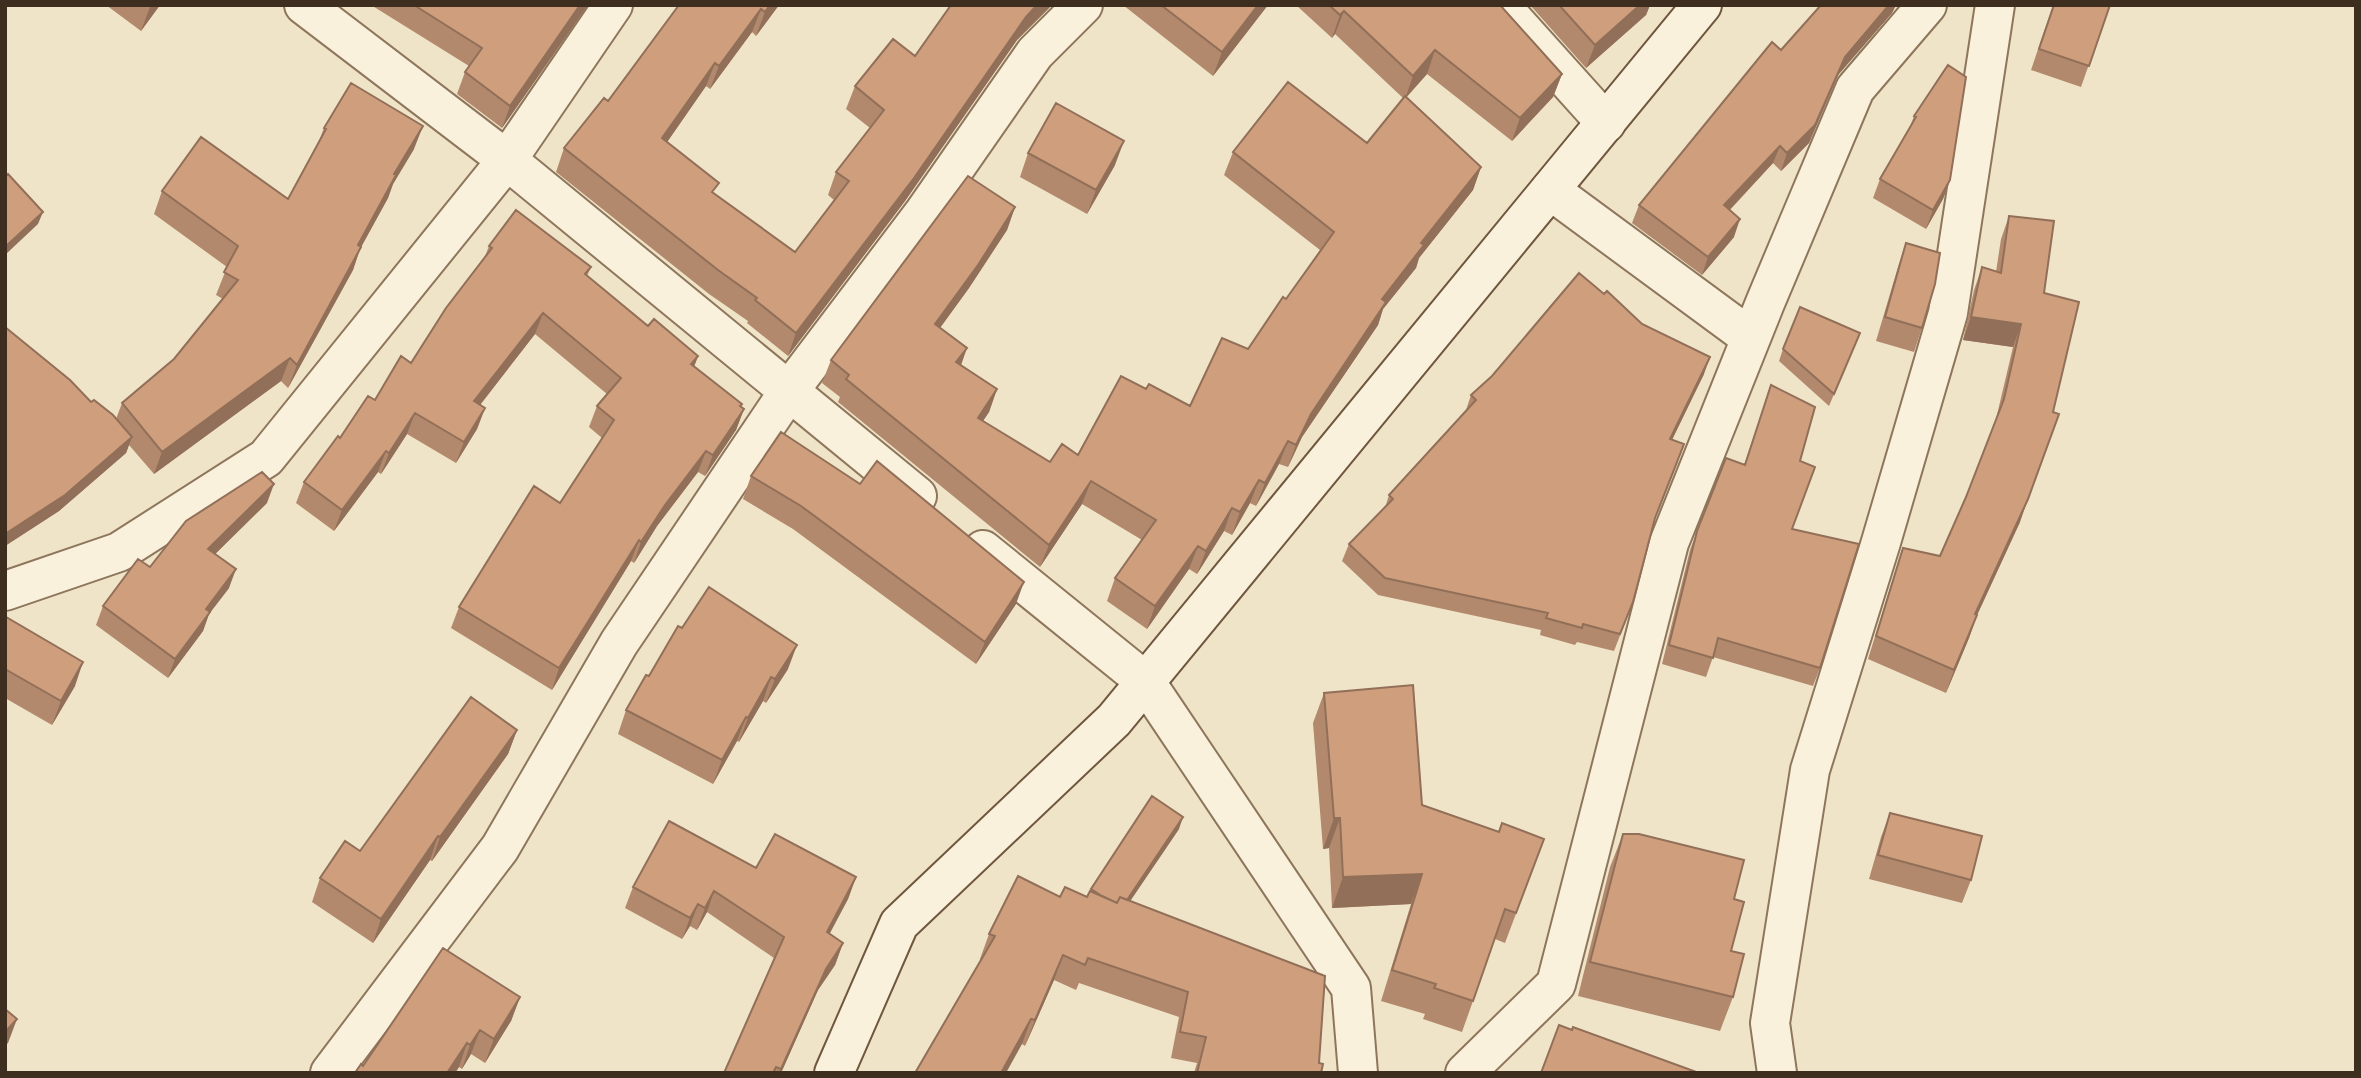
<svg xmlns="http://www.w3.org/2000/svg" width="2361" height="1078" font-family="'PT Serif',serif">
  <rect width="100%" height="100%" fill="#f0e4c8"/>
  <g fill="none" stroke-linecap="round" stroke-linejoin="round">
    <!-- street casing -->
    <g stroke="#8d765c" stroke-width="42">
      <path id="street" d="M 304,5 L 507,160 L 917,496
        M 1500,5 L 1606,123
        M 1550,190 L 1751,338
        M 983,550 L 1145,681 L 1351,988 L 1358,1073
        M 5,591 L 119,552 L 266,458 L 507,160 L 613,5
        M 330,1073 L 500,848 L 619,643 L 789,391 L 923,214 L 1035,53 L 1083,5
        M 1465,1073 L 1556,984 L 1669,543 L 1765,303 L 1855,89 L 1927,5
        M 1777,1073 L 1770,1023 L 1810,770 L 1881,542 L 1948,313 L 1995,5"/>
    </g>
    <!-- secondary casing -->
    <g stroke="#6f573f" stroke-width="42">
      <path id="secondary" d="M 834,1073 L 899,924 L 1114,720 L 1702,5"/>
    </g>
    <!-- street -->
    <use href="#street" stroke="#faf1dc" stroke-width="38"/>
    <!-- secondary -->
    <use href="#secondary" stroke="#faf1dc" stroke-width="38"/>
  </g>
  <!-- wall -->
  <path fill="#b2896c" d="M 106,5 L 160,5 L 141,31 Z
    M 371,5 L 588,5 L 502,128 L 457,94 L 465,72 L 469,66 Z
    M 679,5 L 779,5 L 756,36 L 752,32 L 710,89 L 706,86 L 667,142 L 715,194 L 795,252 L 834,200 L 828,195 L 836,172 L 870,128 L 846,109 L 855,86 L 915,56 L 951,5 L 1052,5 L 1017,40 L 905,201 L 788,356 L 747,323 L 748,321 L 709,294 L 556,172 L 564,148 L 608,101 Z
    M 1123,5 L 1268,5 L 1213,76 Z
    M 1296,5 L 1500,5 L 1562,74 L 1553,97 L 1512,141 L 1427,74 L 1406,97 L 1481,167 L 1473,190 L 1419,258 L 1416,268 L 1383,309 L 1378,325 L 1302,437 L 1288,467 L 1279,464 L 1256,506 L 1250,503 L 1232,535 L 1224,531 L 1197,574 L 1189,569 L 1147,629 L 1107,601 L 1115,578 L 1142,540 L 1082,504 L 1040,567 L 838,402 L 840,397 L 822,383 L 831,360 L 1015,207 L 1007,230 L 969,288 L 940,328 L 961,365 L 997,389 L 989,412 L 983,421 L 1050,462 L 1078,455 L 1146,389 L 1190,406 L 1248,349 L 1286,299 L 1320,250 L 1224,175 L 1233,152 L 1367,143 L 1403,98 L 1335,34 L 1332,38 Z
    M 1530,5 L 1650,5 L 1646,15 L 1586,68 Z
    M 1821,5 L 1896,5 L 1892,13 L 1838,75 L 1809,143 L 1781,171 L 1773,163 L 1730,210 L 1734,237 L 1702,275 L 1632,223 L 1639,205 L 1781,50 Z
    M 2053,5 L 2110,5 L 2081,87 L 2031,70 Z
    M 1948,65 L 1950,180 L 1943,199 L 1926,229 L 1873,198 L 1880,179 L 1910,127 L 1914,116 Z
    M 324,128 L 414,149 L 393,184 L 388,198 L 360,249 L 353,270 L 288,388 L 281,381 L 154,474 L 129,445 L 126,453 L 59,511 L 5,546 L 5,327 L 91,402 L 116,419 L 122,403 L 174,359 L 223,299 L 216,295 L 227,267 L 154,214 L 162,191 L 288,199 L 317,146 Z
    M 1028,153 L 1115,165 L 1087,214 L 1020,177 Z
    M 2009,216 L 2044,293 L 2020,522 L 1977,615 L 1969,638 L 1946,693 L 1868,659 L 1895,572 L 1903,548 L 1940,556 L 1966,497 L 1996,419 L 2013,347 L 1963,340 L 1974,290 L 1982,267 L 1996,272 L 2001,239 Z
    M 1906,243 L 1922,328 L 1914,352 L 1876,341 L 1898,267 Z
    M 489,246 L 591,267 L 587,276 L 648,326 L 698,356 L 694,367 L 744,409 L 736,430 L 705,476 L 698,472 L 657,526 L 634,563 L 631,561 L 552,690 L 451,628 L 459,607 L 560,503 L 602,438 L 589,427 L 597,406 L 607,394 L 535,334 L 480,405 L 485,408 L 477,429 L 456,463 L 407,434 L 381,474 L 378,472 L 334,531 L 296,503 L 304,482 L 340,438 L 411,363 L 484,259 Z
    M 1642,324 L 1704,374 L 1672,440 L 1678,462 L 1654,522 L 1633,602 L 1614,651 L 1577,642 L 1575,645 L 1540,635 L 1541,630 L 1378,595 L 1342,561 L 1349,544 L 1385,508 L 1389,495 L 1466,410 L 1471,395 Z
    M 1860,333 L 1829,406 L 1779,361 L 1783,349 Z
    M 1771,385 L 1800,461 L 1792,529 L 1820,668 L 1813,686 L 1713,657 L 1706,677 L 1662,664 L 1690,550 L 1697,531 L 1744,465 Z
    M 751,476 L 1016,604 L 976,664 L 793,529 L 743,499 Z
    M 267,503 L 215,554 L 229,588 L 209,614 L 203,631 L 168,678 L 96,625 L 103,606 L 150,567 Z
    M 5,617 L 75,686 L 52,725 L 5,698 Z
    M 788,669 L 766,703 L 763,701 L 739,742 L 737,741 L 713,784 L 618,734 L 626,710 L 649,676 Z
    M 1324,693 L 1422,805 L 1499,832 L 1544,839 L 1505,943 L 1495,939 L 1462,1032 L 1423,1019 L 1425,1014 L 1381,1001 L 1411,904 L 1332,908 L 1329,848 L 1323,849 L 1313,723 Z
    M 517,730 L 508,754 L 432,861 L 430,860 L 373,943 L 312,902 L 320,878 L 360,851 Z
    M 1890,813 L 1971,880 L 1962,903 L 1869,879 L 1881,837 Z
    M 1179,829 L 1130,901 L 1319,1063 L 1321,1073 L 1194,1073 L 1197,1063 L 1171,1058 L 1179,1017 L 1079,983 L 1076,990 L 1054,980 L 1025,1046 L 1022,1044 L 980,959 L 989,934 L 1060,897 L 1087,897 L 1091,889 Z
    M 1623,834 L 1734,899 L 1731,951 L 1733,997 L 1720,1031 L 1578,996 L 1610,867 Z
    M 756,868 L 856,877 L 848,899 L 829,934 L 843,943 L 835,965 L 818,990 L 781,1073 L 724,1073 L 774,958 L 707,912 L 697,930 L 690,926 L 682,939 L 625,908 L 633,887 Z
    M 520,997 L 511,1021 L 485,1063 L 471,1054 L 462,1069 L 459,1067 L 455,1073 L 355,1073 Z"/>
  <!-- shaded-wall -->
  <path fill="#916f58" d="M 151,5 L 160,5 L 141,31 L 150,7 Z
    M 580,5 L 588,5 L 502,128 L 510,106 Z
    M 770,5 L 779,5 L 756,36 L 765,12 Z
    M 1037,5 L 1052,5 L 1017,40 L 905,201 L 788,356 L 796,333 L 1026,17 Z
    M 1258,5 L 1268,5 L 1213,76 L 1222,52 Z
    M 1640,5 L 1650,5 L 1646,15 L 1586,68 L 1595,45 Z
    M 1889,5 L 1896,5 L 1892,13 L 1838,75 L 1809,143 L 1781,171 L 1787,153 L 1845,57 Z
    M 761,9 L 752,32 L 710,89 L 719,66 Z
    M 1344,11 L 1335,34 L 1332,38 L 1340,15 Z
    M 1435,50 L 1427,74 L 1405,99 L 1413,76 Z
    M 715,63 L 706,86 L 654,161 L 662,138 Z
    M 1562,74 L 1553,97 L 1512,141 L 1520,118 Z
    M 423,126 L 414,149 L 393,184 L 388,198 L 360,249 L 353,270 L 288,388 L 297,365 L 394,174 Z
    M 1124,141 L 1115,165 L 1087,214 L 1096,190 Z
    M 1780,146 L 1773,163 L 1717,223 L 1724,205 Z
    M 1481,167 L 1473,190 L 1419,258 L 1416,268 L 1383,309 L 1378,325 L 1302,437 L 1288,467 L 1296,445 L 1311,414 L 1382,299 L 1421,243 Z
    M 1950,180 L 1943,199 L 1926,229 L 1933,210 Z
    M 1015,207 L 1007,230 L 969,288 L 926,347 L 935,324 Z
    M 43,212 L 38,224 L 5,255 L 5,247 Z
    M 1740,219 L 1734,237 L 1702,275 L 1708,257 Z
    M 543,313 L 535,334 L 466,423 L 474,401 Z
    M 1971,317 L 2021,324 L 2013,347 L 1963,340 Z
    M 967,348 L 959,371 L 956,362 Z
    M 698,356 L 690,377 L 691,364 Z
    M 1710,357 L 1704,374 L 1664,456 L 1670,439 Z
    M 290,358 L 281,381 L 154,474 L 162,452 Z
    M 997,389 L 989,412 L 970,440 L 978,418 Z
    M 742,404 L 736,420 L 744,409 L 736,430 L 705,476 L 713,455 Z
    M 485,408 L 477,429 L 456,463 L 464,442 Z
    M 415,413 L 407,434 L 381,474 L 389,453 Z
    M 132,437 L 126,453 L 59,511 L 5,546 L 5,534 Z
    M 1288,441 L 1279,464 L 1256,506 L 1265,483 Z
    M 386,451 L 378,472 L 334,531 L 342,510 Z
    M 706,451 L 698,472 L 657,526 L 634,563 L 641,542 L 665,505 Z
    M 1259,480 L 1250,503 L 1232,535 L 1240,512 Z
    M 1091,481 L 1082,504 L 1040,567 L 1049,545 Z
    M 274,484 L 267,503 L 201,568 L 208,549 Z
    M 2028,499 L 2020,522 L 1967,637 L 1975,614 Z
    M 1232,508 L 1224,531 L 1197,574 L 1206,551 Z
    M 639,540 L 631,561 L 552,690 L 559,668 Z
    M 1198,546 L 1189,569 L 1147,629 L 1155,606 Z
    M 236,569 L 229,588 L 209,614 L 203,631 L 168,678 L 175,659 L 206,609 Z
    M 1024,582 L 1016,604 L 976,664 L 985,642 Z
    M 1977,615 L 1969,638 L 1946,693 L 1954,670 Z
    M 797,645 L 788,669 L 766,703 L 775,679 Z
    M 83,662 L 75,686 L 52,725 L 61,701 Z
    M 771,677 L 763,701 L 739,742 L 748,718 Z
    M 746,717 L 737,741 L 713,784 L 722,760 Z
    M 517,730 L 508,754 L 432,861 L 440,837 Z
    M 1183,817 L 1179,829 L 1116,922 L 1121,909 Z
    M 1334,818 L 1340,818 L 1329,848 L 1323,849 Z
    M 438,836 L 430,860 L 373,943 L 381,919 Z
    M 1422,874 L 1411,904 L 1332,908 L 1343,877 Z
    M 856,877 L 848,899 L 819,954 L 827,932 Z
    M 714,891 L 707,912 L 697,930 L 705,908 Z
    M 698,904 L 690,926 L 682,939 L 690,918 Z
    M 843,943 L 835,965 L 818,990 L 781,1073 L 779,1073 L 826,969 Z
    M 1063,955 L 1054,980 L 1025,1046 L 1035,1020 Z
    M 520,997 L 511,1021 L 485,1063 L 494,1039 Z
    M 17,1019 L 8,1043 L 5,1046 L 5,1032 Z
    M 1031,1019 L 1022,1044 L 1006,1073 L 1001,1073 Z
    M 480,1030 L 471,1054 L 462,1069 L 470,1045 Z
    M 467,1043 L 459,1067 L 455,1073 L 447,1073 Z"/>
  <!-- building -->
  <path fill="#cf9f7d" stroke="#916f58" stroke-width="2" d="M 414,5 L 580,5 L 510,106 L 465,72 L 482,48 Z
    M 679,5 L 770,5 L 765,12 L 761,9 L 719,66 L 715,63 L 662,138 L 719,183 L 712,192 L 795,252 L 849,181 L 836,172 L 884,110 L 855,86 L 893,39 L 915,56 L 951,5 L 1037,5 L 1026,17 L 914,178 L 796,333 L 755,300 L 757,298 L 718,270 L 564,148 L 604,98 L 608,101 Z
    M 1161,5 L 1258,5 L 1222,52 Z
    M 1329,5 L 1500,5 L 1562,74 L 1520,118 L 1435,50 L 1413,76 L 1344,11 L 1340,15 Z
    M 1559,5 L 1640,5 L 1595,45 Z
    M 1821,5 L 1889,5 L 1845,57 L 1815,125 L 1787,153 L 1780,146 L 1724,205 L 1740,219 L 1708,257 L 1639,205 L 1772,42 L 1781,50 Z
    M 2054,5 L 2110,5 L 2089,66 L 2039,49 Z
    M 1948,65 L 1966,77 L 1950,180 L 1933,210 L 1880,179 L 1916,117 L 1914,116 Z
    M 1288,82 L 1367,143 L 1405,96 L 1481,167 L 1421,243 L 1424,245 L 1382,299 L 1386,302 L 1311,414 L 1296,445 L 1288,441 L 1265,483 L 1259,480 L 1240,512 L 1232,508 L 1206,551 L 1198,546 L 1155,606 L 1115,578 L 1156,520 L 1091,481 L 1049,545 L 846,379 L 849,375 L 831,360 L 968,176 L 1015,207 L 978,265 L 935,324 L 967,348 L 956,362 L 997,389 L 978,418 L 1050,462 L 1062,444 L 1078,455 L 1121,376 L 1146,389 L 1149,384 L 1190,406 L 1222,338 L 1248,349 L 1283,297 L 1286,299 L 1334,232 L 1233,152 Z
    M 351,83 L 423,126 L 394,174 L 396,175 L 358,245 L 361,247 L 297,365 L 290,358 L 162,452 L 122,403 L 174,359 L 238,280 L 224,272 L 238,246 L 162,191 L 201,137 L 288,199 L 326,129 L 324,128 Z
    M 1056,103 L 1124,141 L 1096,190 L 1028,153 Z
    M 8,174 L 43,212 L 5,247 L 5,177 Z
    M 516,210 L 591,267 L 585,274 L 648,326 L 654,319 L 698,356 L 691,364 L 742,404 L 740,406 L 744,409 L 713,455 L 706,451 L 665,505 L 641,542 L 639,540 L 559,668 L 459,607 L 534,486 L 560,503 L 614,420 L 597,406 L 621,378 L 543,313 L 474,401 L 485,408 L 464,442 L 415,413 L 389,453 L 386,451 L 342,510 L 304,482 L 338,436 L 340,438 L 368,396 L 375,400 L 401,356 L 411,363 L 446,308 L 492,248 L 489,246 Z
    M 2009,216 L 2054,221 L 2044,293 L 2079,302 L 2053,412 L 2059,414 L 2028,499 L 1975,614 L 1977,615 L 1954,670 L 1876,636 L 1903,548 L 1940,556 L 1966,497 L 2004,399 L 2021,324 L 1971,317 L 1982,267 L 2001,273 Z
    M 1906,243 L 1940,253 L 1935,284 L 1922,328 L 1885,317 Z
    M 1579,273 L 1604,294 L 1607,291 L 1642,324 L 1710,357 L 1670,439 L 1684,444 L 1655,518 L 1633,602 L 1620,634 L 1583,624 L 1582,628 L 1546,618 L 1548,613 L 1385,578 L 1349,544 L 1393,499 L 1389,495 L 1476,400 L 1471,395 L 1492,376 Z
    M 1800,307 L 1860,333 L 1834,394 L 1783,349 Z
    M 5,327 L 70,380 L 91,402 L 94,400 L 113,415 L 132,437 L 65,495 L 5,534 Z
    M 1771,385 L 1815,407 L 1800,461 L 1815,467 L 1792,529 L 1859,544 L 1820,668 L 1718,638 L 1713,658 L 1669,645 L 1697,531 L 1726,458 L 1745,465 Z
    M 781,432 L 860,484 L 877,461 L 1024,582 L 985,642 L 801,506 L 751,476 Z
    M 262,472 L 274,484 L 208,549 L 236,569 L 206,609 L 210,612 L 175,659 L 103,606 L 138,559 L 150,567 L 186,521 Z
    M 709,587 L 797,645 L 775,679 L 771,677 L 748,718 L 746,717 L 722,760 L 626,710 L 646,675 L 649,676 L 678,626 L 682,628 Z
    M 5,617 L 6,617 L 83,662 L 61,701 L 5,669 Z
    M 1413,685 L 1422,805 L 1499,832 L 1502,823 L 1544,839 L 1516,913 L 1505,909 L 1473,1001 L 1434,988 L 1436,984 L 1392,970 L 1422,874 L 1343,877 L 1340,818 L 1334,818 L 1324,693 Z
    M 471,697 L 517,730 L 440,837 L 438,836 L 381,919 L 320,878 L 345,841 L 360,851 Z
    M 1152,796 L 1183,817 L 1127,900 L 1120,897 L 1117,903 L 1102,896 L 1091,889 Z
    M 1890,813 L 1982,836 L 1971,880 L 1878,855 Z
    M 669,821 L 756,868 L 775,834 L 856,877 L 827,932 L 843,943 L 826,969 L 781,1069 L 776,1067 L 773,1073 L 724,1073 L 784,937 L 714,891 L 705,908 L 698,904 L 690,918 L 633,887 Z
    M 1623,834 L 1639,834 L 1744,860 L 1734,899 L 1744,902 L 1731,951 L 1744,954 L 1733,997 L 1590,962 Z
    M 1018,876 L 1060,897 L 1065,887 L 1087,897 L 1090,891 L 1117,903 L 1120,897 L 1325,976 L 1319,1063 L 1323,1064 L 1321,1073 L 1197,1073 L 1206,1037 L 1180,1032 L 1188,992 L 1088,958 L 1085,965 L 1063,955 L 1035,1020 L 1031,1019 L 1001,1073 L 915,1073 L 995,936 L 989,934 Z
    M 443,948 L 520,997 L 494,1039 L 480,1030 L 470,1045 L 467,1043 L 447,1073 L 355,1073 L 361,1064 L 363,1066 Z
    M 5,1009 L 17,1019 L 5,1032 Z
    M 1559,1025 L 1572,1030 L 1573,1027 L 1699,1073 L 1541,1073 Z"/>
  <!-- border -->
  <rect width="2361" height="1078" fill="none" stroke="#3d2e20" stroke-width="14"/>
</svg>
